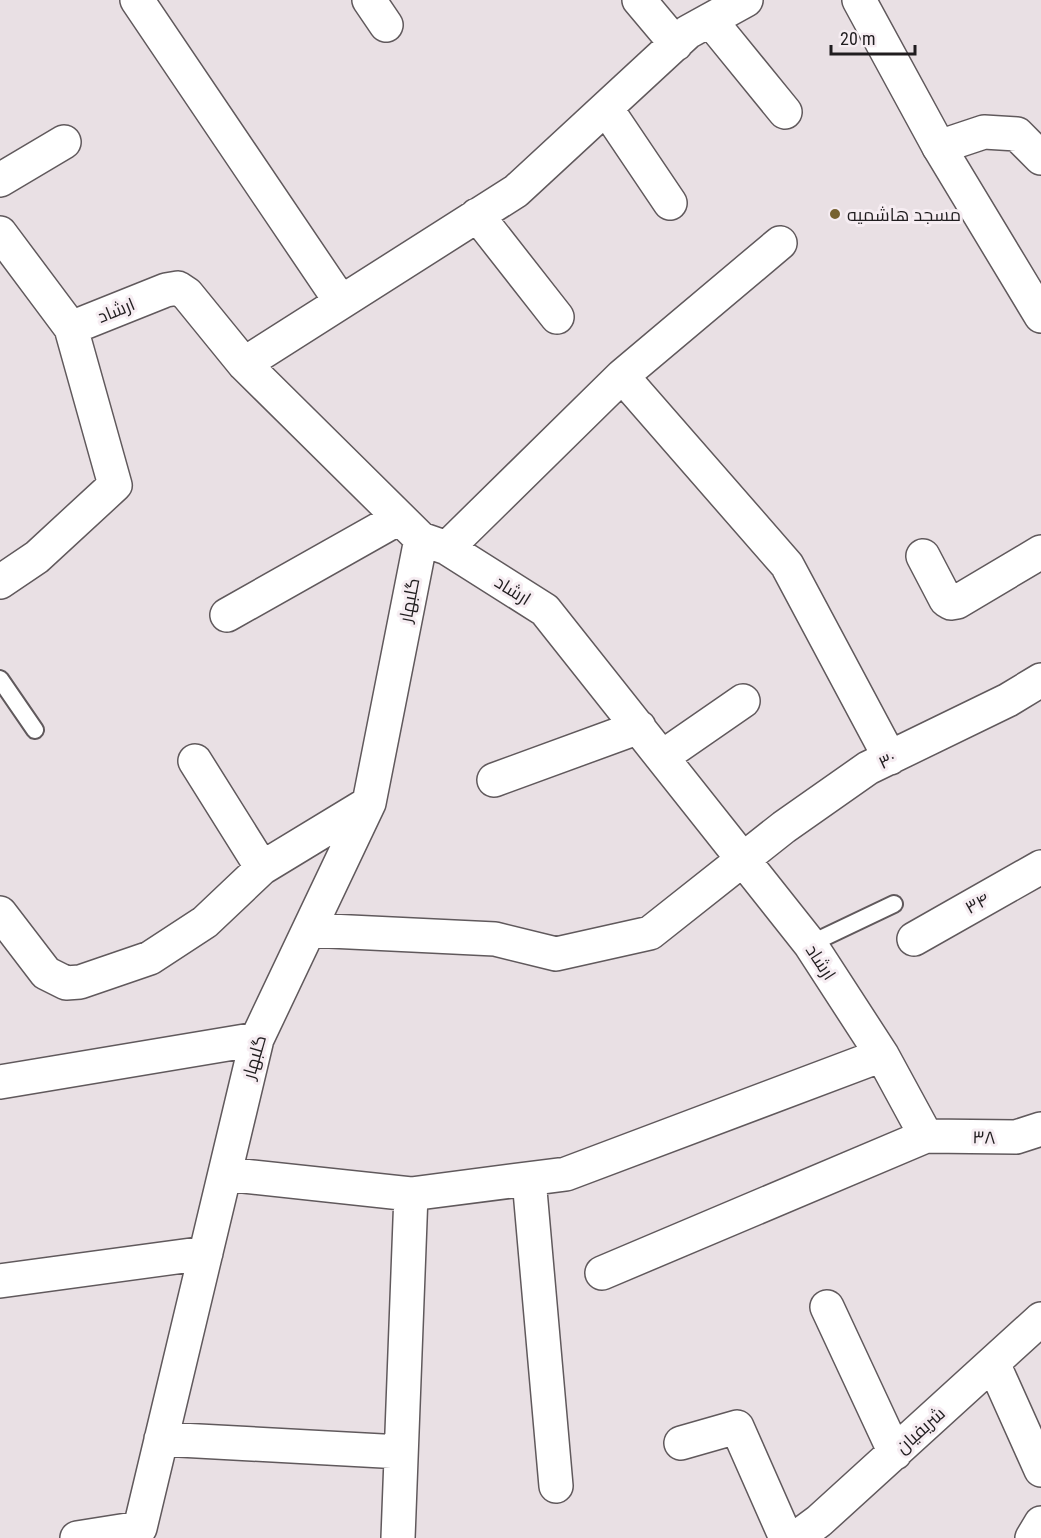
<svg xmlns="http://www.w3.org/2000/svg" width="1041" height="1538" font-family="'Roboto Condensed',Cairo,sans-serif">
  <rect width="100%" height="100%" fill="#e9e0e4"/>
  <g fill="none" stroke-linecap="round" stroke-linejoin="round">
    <!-- lane casing -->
    <g stroke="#60595c" stroke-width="20">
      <path id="lane" d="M 0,679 L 35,730
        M 810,944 L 894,904"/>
    </g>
    <!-- street casing -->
    <g stroke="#60595c" stroke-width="36">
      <path id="street" d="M 137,0 L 341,302
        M 369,0 L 386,25
        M 639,0 L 676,44
        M 710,20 L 785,112
        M 606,108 L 670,203
        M 939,147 L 984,132 L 1017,134 L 1041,158
        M 0,180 L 64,142
        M 477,215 L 557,317
        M 0,233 L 71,328 L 166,290 L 178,288 L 187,294 L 244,364 L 421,539 L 447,548 L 545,610 L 810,944 L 882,1055 L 926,1136
        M 244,364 L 516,191 L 688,32 L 746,0
        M 622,376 L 780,243
        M 447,548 L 622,376 L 787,565 L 890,758
        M 923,556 L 946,600 L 951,603 L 957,602 L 1041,552
        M 0,582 L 37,557 L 115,485 L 71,328
        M 227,615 L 399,518
        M 662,757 L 743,701
        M 195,761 L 262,868
        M 494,780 L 639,727
        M 0,913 L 46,973 L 66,983 L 80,982 L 150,958 L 205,922 L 262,868 L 369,803
        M 309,930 L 495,939 L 556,954 L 650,933 L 784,827 L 868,768 L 1008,700 L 1041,680
        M 914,939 L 1041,867
        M 0,1082 L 257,1039
        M 225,1174 L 411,1194
        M 529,1179 L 556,1486
        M 602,1273 L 926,1136 L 1016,1137 L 1041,1129
        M 0,1281 L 206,1253
        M 827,1307 L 895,1453
        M 993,1363 L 1041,1470
        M 161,1439 L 401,1452
        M 681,1443 L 737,1427 L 786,1538
        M 77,1538 L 140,1528 L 257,1039 L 369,803 L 421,539
        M 398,1538 L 411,1194 L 566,1174 L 882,1055
        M 796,1538 L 819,1521 L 1041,1319
        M 1032,1538 L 1041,1523"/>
    </g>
    <!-- primary casing -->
    <g stroke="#60595c" stroke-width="36">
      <path id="primary" d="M 859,0 L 939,147 L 1041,316"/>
    </g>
    <!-- lane -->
    <use href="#lane" stroke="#fff" stroke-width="16"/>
    <!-- street -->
    <use href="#street" stroke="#fff" stroke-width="33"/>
    <!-- primary -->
    <use href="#primary" stroke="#fff" stroke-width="33"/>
  </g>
  <!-- markers -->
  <circle fill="#776231" stroke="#f6edf2" stroke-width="2" cx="835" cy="214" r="6"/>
  <g text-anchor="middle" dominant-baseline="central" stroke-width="6" stroke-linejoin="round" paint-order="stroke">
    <!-- poi labels -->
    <g font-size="18" fill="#201d1f" stroke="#f6edf2" text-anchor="start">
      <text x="847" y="214">مسجد هاشمیه</text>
    </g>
    <!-- street labels -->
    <g font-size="18" fill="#201d1f" stroke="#f6edf2">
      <text transform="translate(116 310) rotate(-22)">ارشاد</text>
      <text transform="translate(513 590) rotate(32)">ارشاد</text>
      <text transform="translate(409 600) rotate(-79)">گلبهار</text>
      <text transform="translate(887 760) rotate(-25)">۳۰</text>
      <text transform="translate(977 903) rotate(-29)">۳۴</text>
      <text transform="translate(821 962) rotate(57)">ارشاد</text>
      <text transform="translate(254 1057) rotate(-74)">گلبهار</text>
      <text transform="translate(984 1137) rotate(1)">۳۸</text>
      <text transform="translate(920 1430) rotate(-42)">شریفیان</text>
    </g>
  </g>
  <!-- scale -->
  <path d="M831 45v9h84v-9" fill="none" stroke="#201d1f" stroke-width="3"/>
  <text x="840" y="45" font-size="18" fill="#201d1f" stroke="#f6edf2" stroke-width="4.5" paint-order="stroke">20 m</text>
</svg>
